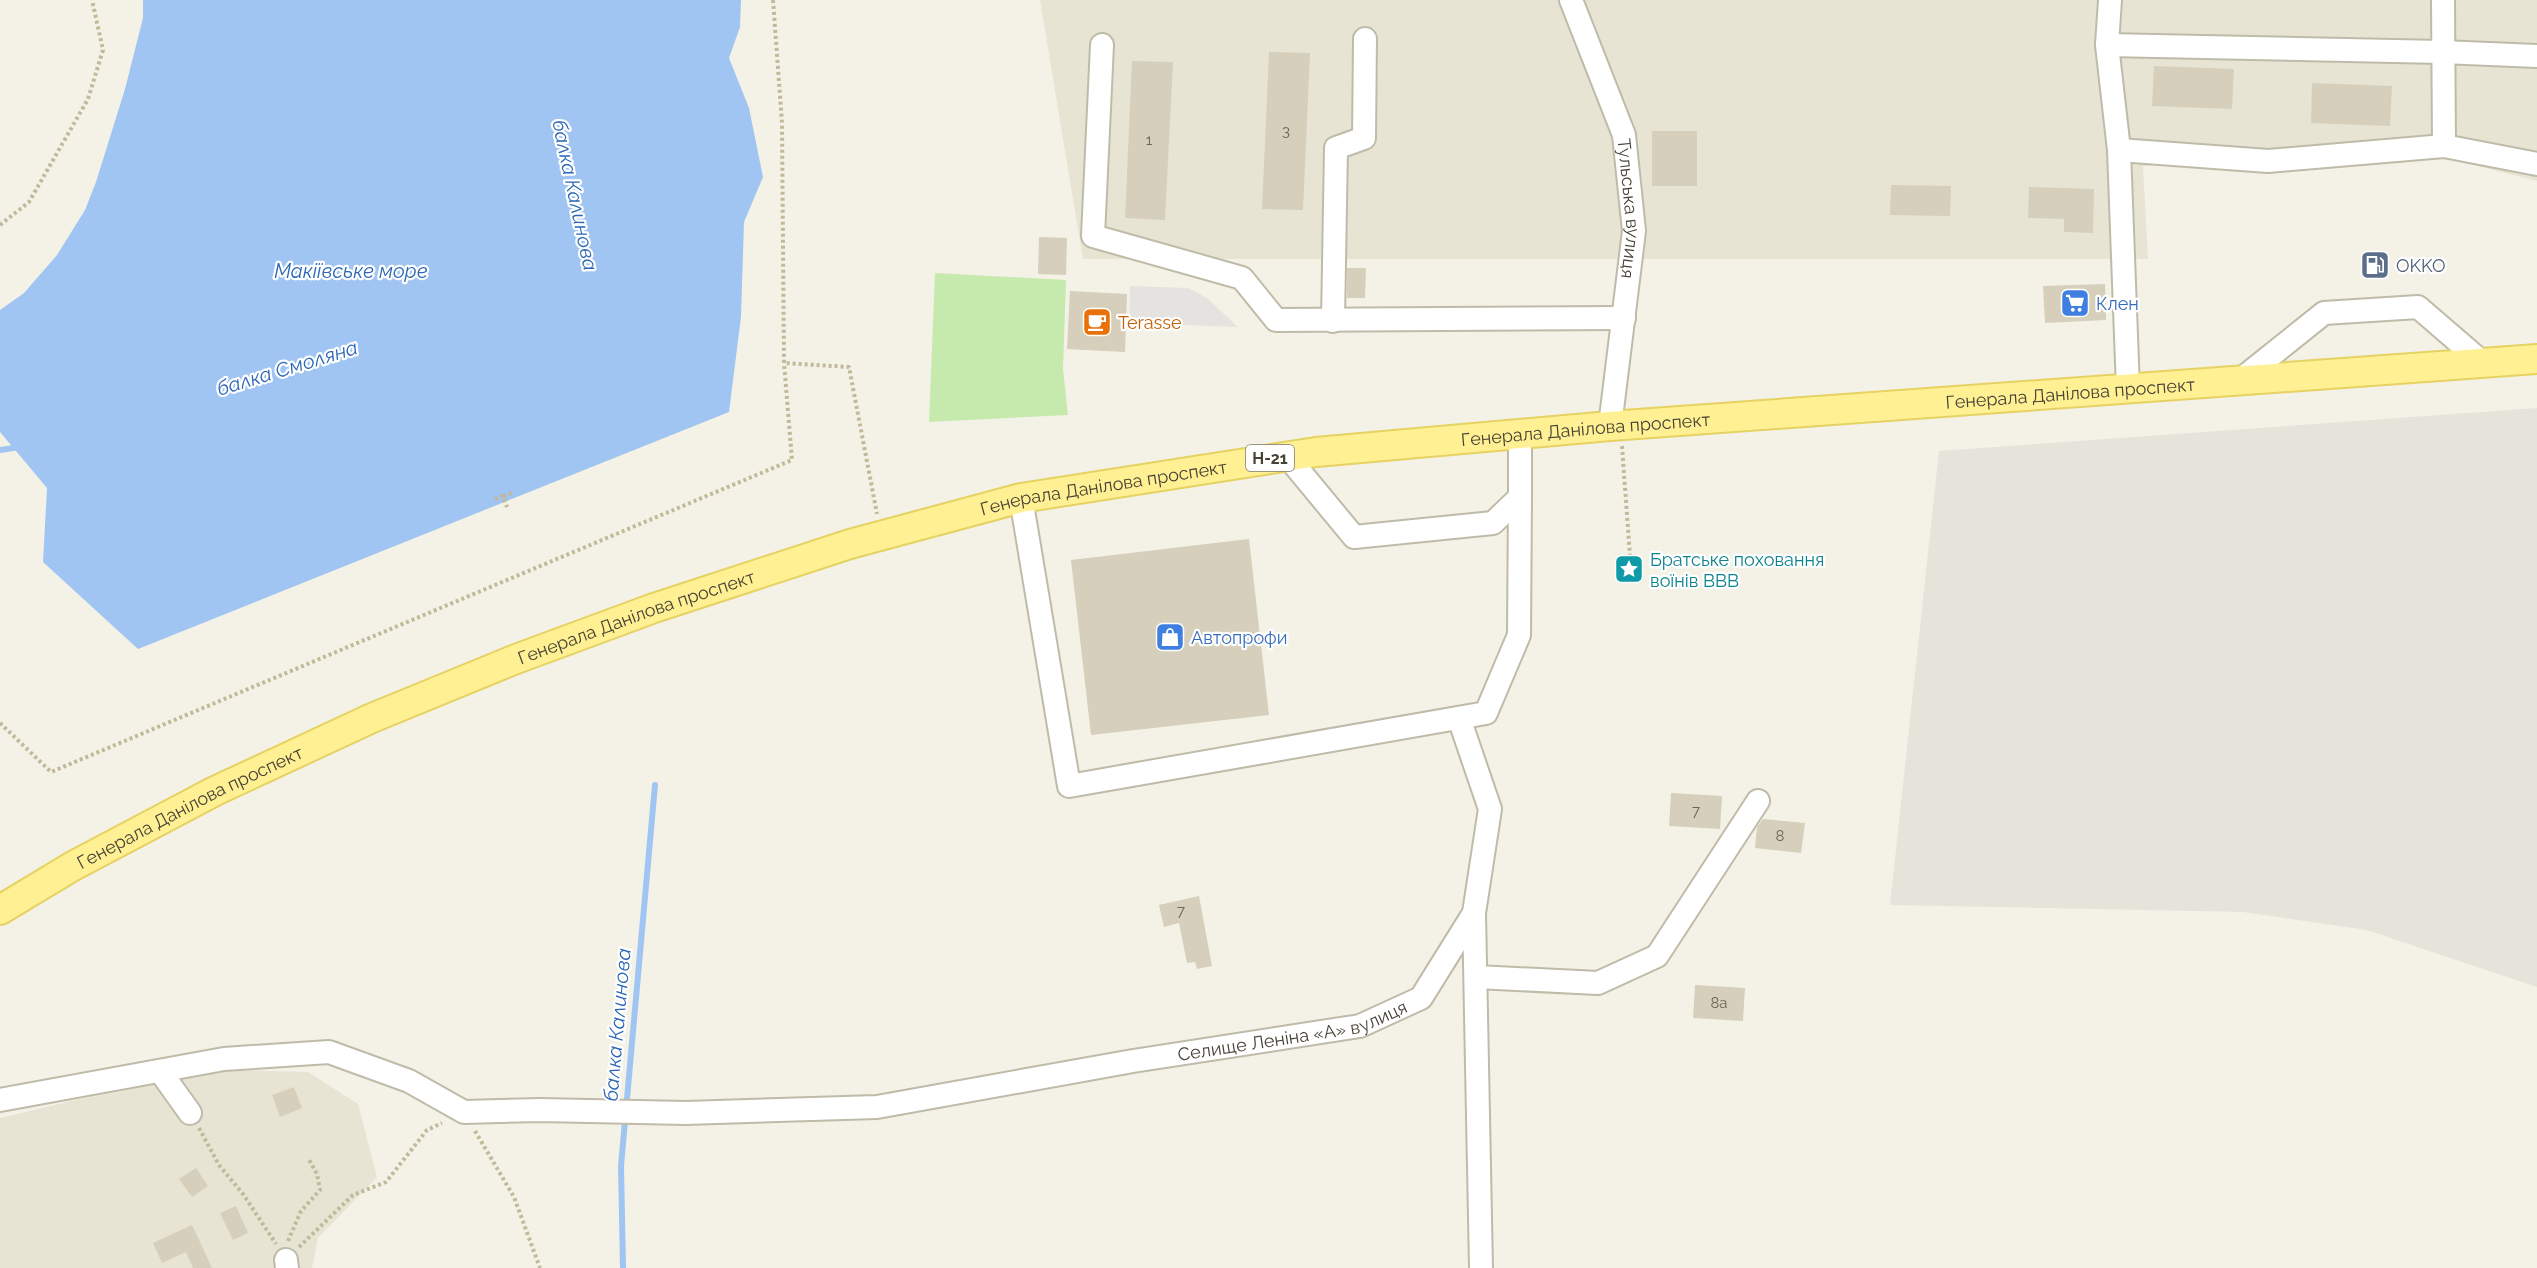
<svg xmlns="http://www.w3.org/2000/svg" width="2537" height="1268" font-family="Raleway,sans-serif">
  <rect width="100%" height="100%" fill="#f4f2e6"/>
  <!-- residential -->
  <path fill="#e8e4d4" d="M 1040,0 L 2537,0 L 2537,181 L 2441,157 L 2143,166 L 2148,259 L 1083,259 Z
    M 231,1070 L 308,1072 L 358,1104 L 377,1177 L 318,1238 L 312,1268 L 0,1268 L 0,1118 L 76,1100 Z"/>
  <!-- industrial -->
  <path fill="#e6e3db" d="M 2537,408 L 2537,987 L 2367,930 L 2243,912 L 1890,905 L 1939,451 Z"/>
  <!-- green -->
  <path fill="#c6e9ae" d="M 935,273 L 1066,280 L 1063,369 L 1068,415 L 929,422 Z"/>
  <!-- parking -->
  <path fill="#e4e3df" d="M 1130,286 L 1188,288 L 1207,298 L 1238,327 L 1129,323 Z"/>
  <!-- water -->
  <path fill="#a1c5f2" d="M 143,0 L 741,0 L 740,27 L 729,58 L 749,108 L 763,177 L 744,222 L 741,317 L 729,412 L 138,649 L 43,562 L 47,488 L 0,432 L 0,310 L 24,293 L 57,255 L 85,210 L 96,182 L 125,89 L 143,18 Z"/>
  <g fill="none" stroke-linecap="round" stroke-linejoin="round">
    <!-- stream -->
    <path stroke="#a1c5f2" stroke-width="6" d="M 0,450 L 20,447
      M 623,1268 L 621,1166 L 655,785"/>
  </g>
  <!-- building -->
  <path fill="#d5cfbc" d="M 1269,52 L 1310,53 L 1303,210 L 1262,209 Z
    M 1132,61 L 1173,62 L 1165,220 L 1125,218 Z
    M 2154,66 L 2234,69 L 2232,109 L 2152,106 Z
    M 2312,83 L 2392,86 L 2390,126 L 2311,123 Z
    M 1652,131 L 1697,131 L 1697,186 L 1652,186 Z
    M 1891,185 L 1951,186 L 1950,216 L 1890,215 Z
    M 2029,187 L 2094,189 L 2093,233 L 2064,232 L 2064,219 L 2028,218 Z
    M 1039,237 L 1067,238 L 1066,275 L 1038,274 Z
    M 1347,268 L 1366,268 L 1365,298 L 1347,298 Z
    M 2105,284 L 2106,320 L 2045,323 L 2043,286 Z
    M 1070,291 L 1127,294 L 1125,352 L 1067,349 Z
    M 1249,539 L 1269,715 L 1091,735 L 1071,560 Z
    M 1671,793 L 1722,796 L 1720,829 L 1669,826 Z
    M 1763,819 L 1805,823 L 1801,853 L 1755,848 L 1757,827 Z
    M 1199,896 L 1212,966 L 1197,969 L 1195,962 L 1187,963 L 1179,923 L 1164,927 L 1159,905 Z
    M 1695,985 L 1745,988 L 1743,1021 L 1693,1018 Z
    M 294,1087 L 302,1108 L 280,1117 L 272,1095 Z
    M 196,1168 L 208,1186 L 192,1197 L 179,1179 Z
    M 236,1206 L 248,1233 L 233,1240 L 220,1213 Z
    M 192,1225 L 212,1268 L 193,1268 L 186,1252 L 162,1263 L 153,1243 Z"/>
  <g fill="none" stroke-linecap="round" stroke-linejoin="round">
    <!-- minor casing -->
    <g stroke="#bfbba9" stroke-width="26">
      <g id="minor">
        <path id="s1" d="M 1571,0 L 1624,135 L 1634,231 L 1610,426"/>
        <path d="M 2110,0 L 2107,45 L 2119,150 L 2128,389"/>
        <path d="M 2443,0 L 2444,146"/>
        <path d="M 1102,45 L 1093,236 L 1242,278 L 1276,320 L 1624,318"/>
        <path d="M 2107,45 L 2442,52 L 2537,56"/>
        <path d="M 2119,150 L 2268,161 L 2444,146 L 2537,164"/>
        <path d="M 1333,321 L 1336,148 L 1364,138 L 1365,39"/>
        <path d="M 2239,381 L 2324,313 L 2418,307 L 2483,363"/>
        <path d="M 1287,456 L 1354,537 L 1493,523 L 1520,497 L 1520,434"/>
        <path d="M 1021,498 L 1069,786 L 1486,713 L 1519,635 L 1520,497"/>
        <path d="M 1459,718 L 1490,809 L 1474,913 L 1481,1268"/>
        <path d="M 1476,977 L 1598,983 L 1657,956 L 1758,801"/>
        <path d="M 160,1071 L 190,1113"/>
        <path id="s2" d="M 0,1100 L 224,1059 L 329,1052 L 409,1081 L 464,1112 L 540,1110 L 686,1113 L 877,1107 L 1133,1061 L 1360,1026 L 1421,998 L 1474,913"/>
        <path d="M 286,1260 L 287,1268"/>
      </g>
    </g>
    <!-- major casing -->
    <g stroke="#e6d262" stroke-width="32">
      <g id="major">
        <path id="s3" d="M 0,910 L 73,866 L 215,791 L 372,718 L 516,659 L 654,608 L 850,544 L 1021,498 L 1316,452 L 1610,426 L 2537,359"/>
      </g>
    </g>
    <!-- path -->
    <path stroke="#c1b99a" stroke-width="4" stroke-dasharray="3 3" stroke-linecap="butt" d="M 773,0 L 782,123 L 784,363 L 849,367 L 877,514
      M 0,225 L 29,202 L 88,99 L 103,50 L 92,0
      M 1622,446 L 1630,556
      M 503,496 L 512,493
      M 495,499 L 503,496 L 507,507
      M 0,723 L 51,772 L 792,460 L 784,363
      M 199,1128 L 219,1165 L 243,1194 L 276,1244
      M 475,1131 L 514,1197 L 540,1268
      M 288,1241 L 301,1211 L 320,1190 L 317,1174 L 308,1158
      M 299,1247 L 353,1195 L 386,1182 L 427,1130 L 442,1123"/>
    <!-- minor -->
    <use href="#minor" stroke="#fff" stroke-width="22"/>
    <!-- major -->
    <use href="#major" stroke="#fff094" stroke-width="28"/>
  </g>
  <!-- icons -->
  <defs>
    <g id="fuel-square" transform="scale(1.5)"><rect x="-9" y="-9" width="18" height="18" rx="4" fill="#5c6f8a" stroke="#fff"/><path d="M-5.5-6h7V0h2V4h1.3V-2.5L3-4.5l.8-.8L6-3V5H2.5V1h-1V6h-7ZM-4.2-4.7v3.2H.2V-4.7Z" fill="#fff"/></g>
    <g id="supermarket-square" transform="scale(1.5)"><rect x="-9" y="-9" width="18" height="18" rx="4" fill="#3f7fe0" stroke="#fff"/><path d="M-6-5.5h2.5l.6 2H6L4.5 2H-2.5L-4.4-4H-6ZM-1.5 3.2a1.3 1.3 0 1 0 .1 0ZM3 3.2a1.3 1.3 0 1 0 .1 0Z" fill="#fff"/></g>
    <g id="cafe-square" transform="scale(1.5)"><rect x="-9" y="-9" width="18" height="18" rx="4" fill="#e8710a" stroke="#fff"/><path d="M-5.5-4.5H6V0H3Q3 3.5 0 3.5H-2.5Q-5.5 3.5-5.5 0ZM3-3.2v2h1.7v-2ZM-6 4.5H4V6H-6Z" fill="#fff"/></g>
    <g id="sight-square" transform="scale(1.5)"><rect x="-9" y="-9" width="18" height="18" rx="4" fill="#0f9aa8" stroke="#fff"/><path d="M0-6L1.8-2.2L6-1.7L2.9 1.2L3.7 5.4L0 3.3L-3.7 5.4L-2.9 1.2L-6-1.7L-1.8-2.2Z" fill="#fff"/></g>
    <g id="shop-square" transform="scale(1.5)"><rect x="-9" y="-9" width="18" height="18" rx="4" fill="#3f7fe0" stroke="#fff"/><path d="M-5-2.5h2.3a2.7 3.5 0 0 1 5.4 0H5L5.5 6h-11ZM-1.5-2.5h3a1.5 2.3 0 0 0-3 0Z" fill="#fff"/></g>
  </defs>
  <g fill-rule="evenodd">
    <use href="#fuel-square" x="2375" y="265"/>
    <use href="#supermarket-square" x="2075" y="303"/>
    <use href="#cafe-square" x="1097" y="322"/>
    <use href="#sight-square" x="1629" y="569"/>
    <use href="#shop-square" x="1170" y="637"/>
  </g>
  <g text-anchor="middle" dominant-baseline="central" stroke-width="4.5" stroke-linejoin="round" paint-order="stroke">
    <!-- number labels -->
    <g font-size="15" fill="#6a6557">
      <text x="1286" y="131">3</text>
      <text x="1149" y="140">1</text>
      <text x="1696" y="811">7</text>
      <text x="1780" y="836">8</text>
      <text x="1181" y="911">7</text>
      <text x="1719" y="1003">8а</text>
    </g>
    <!-- shield labels -->
    <rect fill="#fff" stroke="#7e7b72" stroke-width="1.5" x="1246" y="445" width="48" height="26" rx="4.5"/>
    <g font-size="16" font-weight="bold" fill="#474235">
      <text x="1270" y="458">Н-21</text>
    </g>
    <!-- street labels -->
    <g font-size="18" fill="#474235" stroke="#fff">
      <text stroke="none"><textPath href="#s1" startOffset="219">Тульська вулиця</textPath></text>
      <text stroke="none"><textPath href="#s3" startOffset="2160">Генерала Данілова проспект</textPath></text>
      <text stroke="none"><textPath href="#s3" startOffset="1674">Генерала Данілова проспект</textPath></text>
      <text stroke="none"><textPath href="#s3" startOffset="1188">Генерала Данілова проспект</textPath></text>
      <text stroke="none"><textPath href="#s3" startOffset="702">Генерала Данілова проспект</textPath></text>
      <text stroke="none"><textPath href="#s3" startOffset="216">Генерала Данілова проспект</textPath></text>
      <text stroke="none"><textPath href="#s2" startOffset="1317">Селище Леніна «А» вулиця</textPath></text>
    </g>
    <!-- service labels -->
    <g font-size="18" fill="#4e5e75" stroke="#fff" text-anchor="start">
      <text x="2396" y="265">OKKO</text>
    </g>
    <!-- shop labels -->
    <g font-size="18" fill="#366cbe" stroke="#fff" text-anchor="start">
      <text x="2096" y="303">Клен</text>
      <text x="1191" y="637">Автопрофи</text>
    </g>
    <!-- food labels -->
    <g font-size="18" fill="#c56008" stroke="#fff" text-anchor="start">
      <text x="1118" y="322">Terasse</text>
    </g>
    <!-- culture labels -->
    <g font-size="18" fill="#0d838f" stroke="#fff" text-anchor="start">
      <text x="1650" y="559">Братське поховання<tspan x="1650" dy="21">воїнів ВВВ</tspan></text>
    </g>
    <!-- water labels -->
    <g font-size="20" font-style="italic" fill="#2c67b5" stroke="#fff">
      <text transform="translate(575 195) rotate(78)">балка Калинова</text>
      <text x="351" y="271">Макіївське море</text>
      <text transform="translate(287 368) rotate(-17)">балка Смоляна</text>
      <text transform="translate(617 1025) rotate(-85)">балка Калинова</text>
    </g>
  </g>
</svg>
